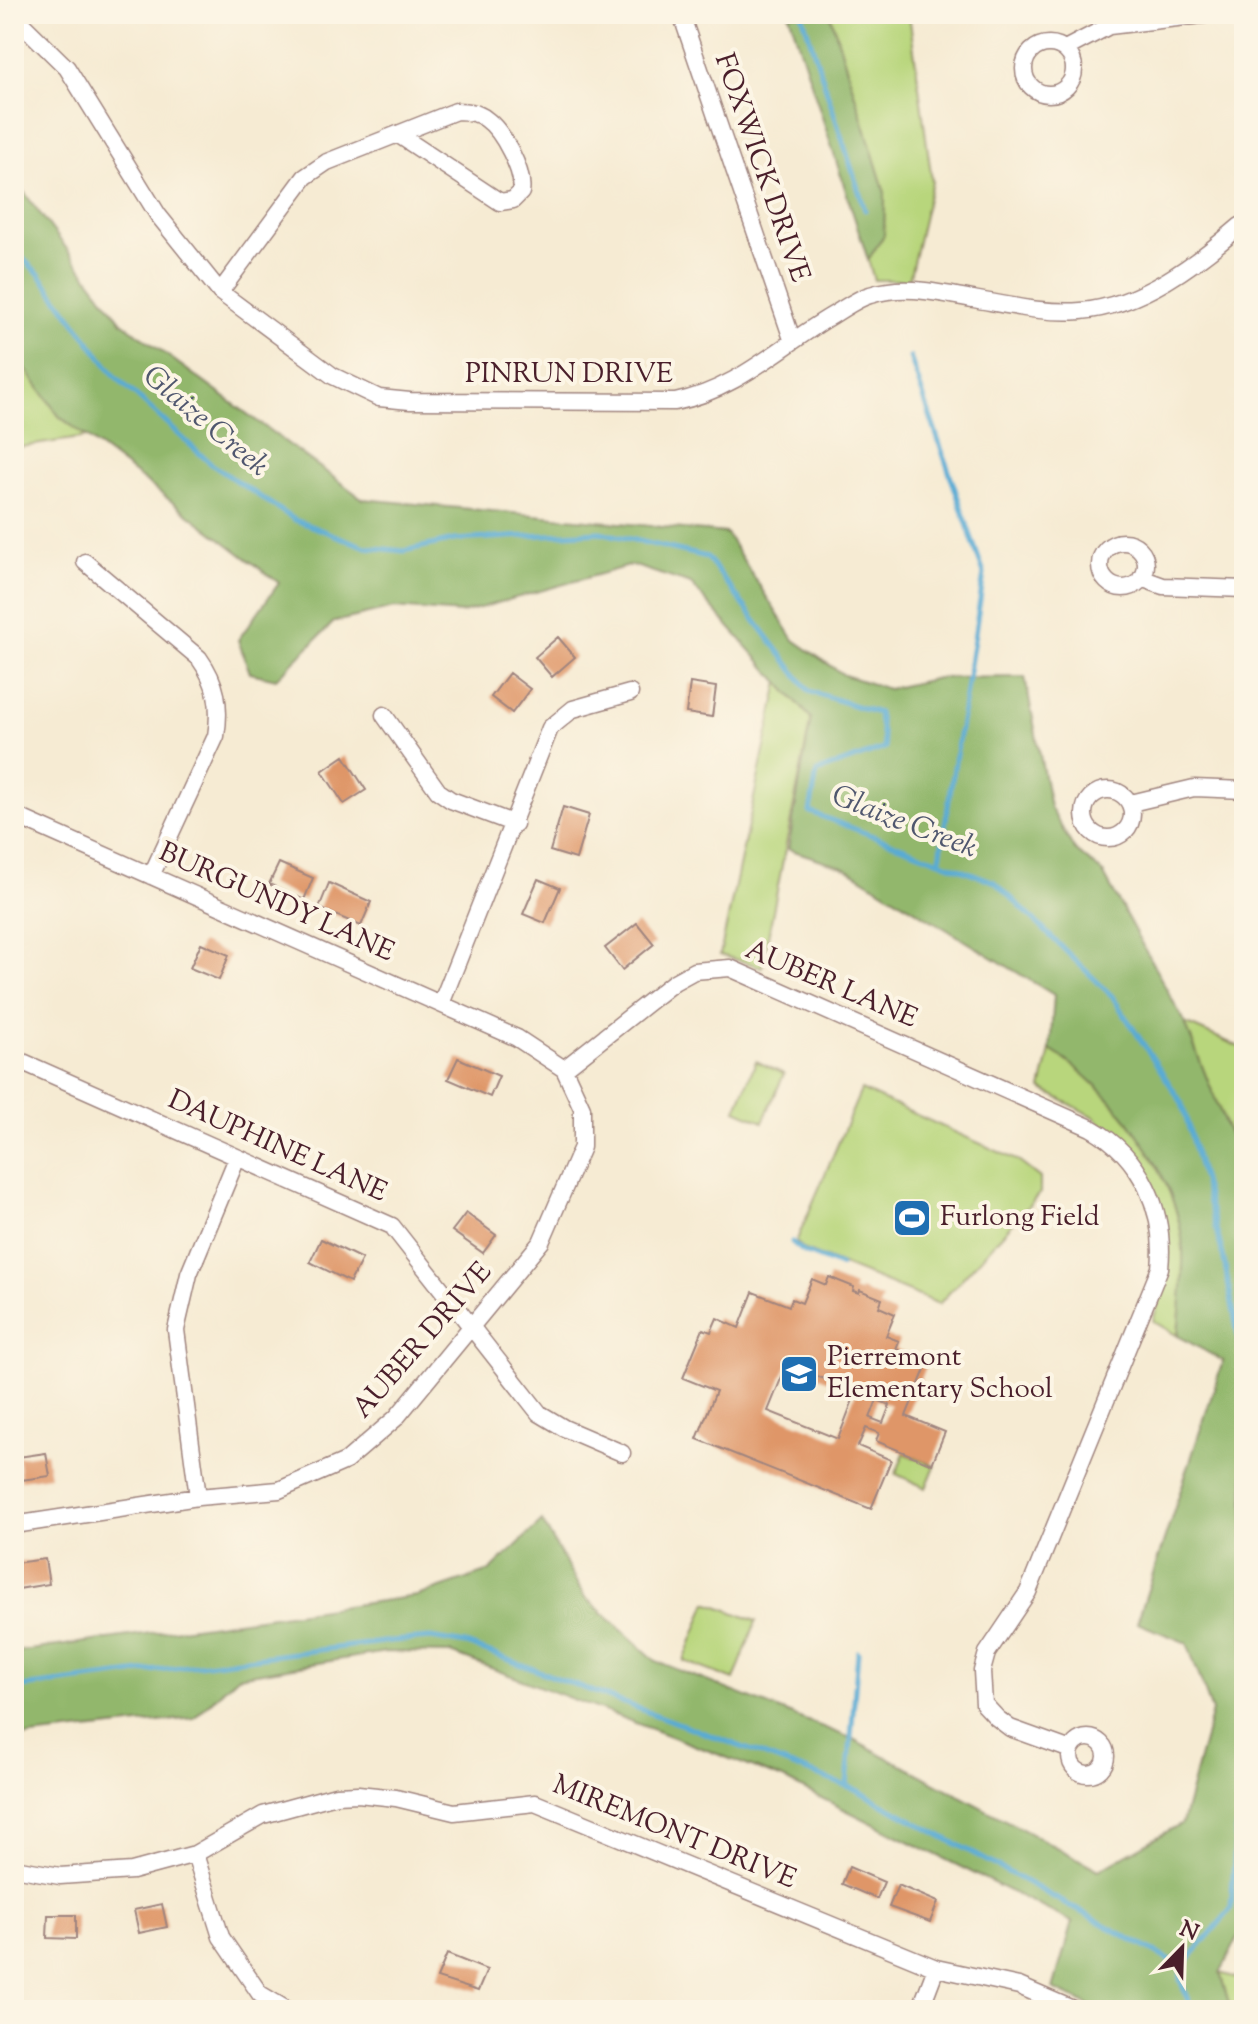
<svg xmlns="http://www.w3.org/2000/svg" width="1258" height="2024" font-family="'Sorts Mill Goudy',serif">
  <rect width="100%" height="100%" fill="#fcf5e5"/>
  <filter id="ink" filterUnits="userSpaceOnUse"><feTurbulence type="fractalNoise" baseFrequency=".0125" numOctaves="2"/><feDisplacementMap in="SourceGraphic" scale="16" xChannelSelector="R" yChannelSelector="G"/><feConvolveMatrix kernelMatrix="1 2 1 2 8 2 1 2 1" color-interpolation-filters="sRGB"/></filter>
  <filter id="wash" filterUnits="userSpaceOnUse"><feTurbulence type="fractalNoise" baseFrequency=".006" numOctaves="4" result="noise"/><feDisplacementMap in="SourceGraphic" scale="32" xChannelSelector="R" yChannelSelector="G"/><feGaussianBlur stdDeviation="1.8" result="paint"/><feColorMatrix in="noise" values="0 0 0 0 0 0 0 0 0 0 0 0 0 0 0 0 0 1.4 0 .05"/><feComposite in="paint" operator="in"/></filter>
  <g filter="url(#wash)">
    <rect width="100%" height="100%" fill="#f6ebd3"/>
    <!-- green -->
    <path fill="#b8d67c" stroke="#817a54" stroke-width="2" d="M 830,14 L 909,14 L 932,181 L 909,280 L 874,280 L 868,260 L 884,235 L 885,193 Z
      M 14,352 L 59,416 L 86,437 L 14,448 Z
      M 779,682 L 811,718 L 762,967 L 720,955 Z
      M 1185,1023 L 1244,1049 L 1244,1172 Z
      M 1050,1050 C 1111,1085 1180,1176 1183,1249 C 1184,1278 1180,1307 1178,1336 L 1153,1321 L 1168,1267 L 1167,1239 L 1123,1143 L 1093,1116 L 1041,1089 Z
      M 756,1061 L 784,1074 L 763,1122 L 736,1110 Z
      M 861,1090 L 1017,1160 L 1040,1178 L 1040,1193 L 939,1304 L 805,1250 L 796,1242 Z
      M 904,1453 L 935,1466 L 926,1488 L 896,1474 Z
      M 707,1602 L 756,1621 L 734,1680 L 684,1661 Z
      M 1220,1973 L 1244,1980 L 1244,2010 L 1231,2010 Z"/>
    <!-- forest -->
    <path fill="#92b76c" stroke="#6e6b4c" stroke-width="2" d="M 789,14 L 830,14 L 885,193 L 884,235 L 868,260 Z
      M 14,179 L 122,322 L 363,499 L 726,533 L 794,640 L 844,675 L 888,689 L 937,678 L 1025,677 L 1050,807 L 1074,849 L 1103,873 L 1185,1023 L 1244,1172 L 1244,1926 L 1220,1973 L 1231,2010 L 1099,2010 L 1053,1989 L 1072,1922 L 783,1779 L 451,1653 L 386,1652 L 238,1676 L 194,1718 L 14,1738 L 14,1652 L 417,1596 L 490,1571 L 542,1521 L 584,1596 L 656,1661 L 853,1739 L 1099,1870 L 1182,1823 L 1212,1711 L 1187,1643 L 1137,1623 L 1223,1361 L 1178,1336 C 1180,1307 1184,1278 1183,1249 C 1180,1176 1111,1085 1050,1050 L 1054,995 L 846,868 L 788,849 L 811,718 L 691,584 L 632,565 L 462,613 L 394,608 L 334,622 L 276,679 L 250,673 L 238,640 L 279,583 L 59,416 L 14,352 Z"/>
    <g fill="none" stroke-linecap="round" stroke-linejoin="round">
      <!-- stream -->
      <path stroke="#59abd4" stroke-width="5" d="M 802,14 L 865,210
        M 14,250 L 39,274 L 115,376 L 211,464 L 295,520 L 366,547 L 404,551 L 454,540 L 600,532 L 707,557 L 809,691 L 878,713 L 885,748 L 817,772 L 810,812 L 995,882 L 1112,996 L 1182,1103 L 1223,1255 L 1244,1367
        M 910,357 L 984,574 L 940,858
        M 792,1242 L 804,1252 L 840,1266
        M 14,1688 L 391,1641 L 431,1638 L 466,1644 L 857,1790 L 1182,1967
        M 847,1786 L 858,1652
        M 1192,2010 L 1180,1980 L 1182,1967 L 1231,1909 L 1236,1832 L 1244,1794"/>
    </g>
    <g id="blocks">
      <!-- building -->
      <path fill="#df9667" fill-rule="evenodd" d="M 558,637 L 575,657 L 552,677 L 535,657 Z
        M 509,673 L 530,689 L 512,713 L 491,697 Z
        M 690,683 L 716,687 L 712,717 L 686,713 Z
        M 344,756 L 366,790 L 344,804 L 322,771 Z
        M 563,807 L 589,815 L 576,859 L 550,851 Z
        M 279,863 L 313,878 L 304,900 L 269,884 Z
        M 538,879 L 560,888 L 545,923 L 523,914 Z
        M 329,883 L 371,902 L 361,926 L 319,908 Z
        M 637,923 L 654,944 L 622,970 L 605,948 Z
        M 201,943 L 229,955 L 219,980 L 190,968 Z
        M 458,1058 L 499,1076 L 490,1097 L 448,1079 Z
        M 466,1213 L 496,1235 L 483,1253 L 452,1231 Z
        M 321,1239 L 362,1259 L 350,1282 L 310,1262 Z
        M 829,1277 L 854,1287 L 853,1291 L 859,1293 L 860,1290 L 882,1299 L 879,1307 L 895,1314 L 886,1336 L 899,1341 L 896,1349 L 928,1362 L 906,1416 L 945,1432 L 932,1464 L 876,1441 L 879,1433 L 866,1428 L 858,1446 L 891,1460 L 871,1509 L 697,1439 L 716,1391 L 683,1378 L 703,1329 L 711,1332 L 717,1318 L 739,1328 L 753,1292 L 789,1306 L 792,1299 L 802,1303 L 812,1279 L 826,1285 ZM 787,1364 L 856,1392 L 838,1439 L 768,1411 ZM 877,1400 L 890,1405 L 883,1423 L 870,1418 Z
        M 46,1453 L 50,1476 L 21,1480 L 18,1457 Z
        M 45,1559 L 49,1584 L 18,1589 L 14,1563 Z
        M 849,1867 L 884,1882 L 877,1899 L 842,1884 Z
        M 898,1885 L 938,1902 L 930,1922 L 889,1907 Z
        M 162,1904 L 167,1927 L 139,1933 L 134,1910 Z
        M 48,1915 L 76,1915 L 76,1939 L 47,1938 Z
        M 447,1954 L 487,1970 L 478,1991 L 437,1978 Z"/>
    </g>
  </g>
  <g filter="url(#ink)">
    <use href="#blocks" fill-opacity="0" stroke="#a0857f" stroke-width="2"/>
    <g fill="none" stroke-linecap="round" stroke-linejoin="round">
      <!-- minor casing -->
      <g stroke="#a0857f" stroke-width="19">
        <path id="minor" d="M 681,14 L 792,339
          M 14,16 L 67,68 L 158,215 L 220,292 L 333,376 L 379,398 L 410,401 L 675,402 C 737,390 780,346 833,315 C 845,308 858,298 870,295 C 905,284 938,293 973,299 C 1008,305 1045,314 1081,311 C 1141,306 1196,264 1240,226
          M1024 69a25 25 0 1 1 50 0a25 25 0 1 1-50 0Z
          M 1065,49 L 1109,26 L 1211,14
          M 220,292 L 305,177 L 327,162 L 456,111 C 467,111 477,112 486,119 C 502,130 525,172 521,192 L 513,200 L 500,202 L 399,135
          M1100 565a23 23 0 1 1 46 0a23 23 0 1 1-46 0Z
          M 85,562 L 199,658 C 217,683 221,706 216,736 L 151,876
          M 1141,578 L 1163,586 L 1244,589
          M 384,715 L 438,791 L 451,800 L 515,824
          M1084 814a24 24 0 1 1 48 0a24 24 0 1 1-48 0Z
          M 1131,803 L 1194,788 L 1244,790
          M 14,815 L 517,1038 L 564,1069 L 674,982 L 694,971 L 730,968 L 1091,1128 C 1141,1156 1166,1211 1160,1268 L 1028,1592 L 987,1653 L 982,1671 L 984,1704 L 997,1718 L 1010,1728 L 1071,1750
          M 441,1004 L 550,728 L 573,709 L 630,693
          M 14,1058 L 392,1226 L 539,1413 L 564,1428 L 622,1453
          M 198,1497 L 176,1330 L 189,1274 L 237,1158
          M 14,1525 L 198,1497 L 279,1490 L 346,1461 L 396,1418 L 541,1242 L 582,1147 L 582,1108 L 564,1069
          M1070 1756a18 18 0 1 1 36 0a18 18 0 1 1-36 0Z
          M 195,1854 L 221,1937 L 260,1994 L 287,2010
          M 14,1868 L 60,1876 L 132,1871 L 195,1854 L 263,1815 L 336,1795 L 358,1794 L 396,1798 L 454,1812 L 535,1803 L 936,1968 L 1019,1986 L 1075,2010
          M 920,2010 L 936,1968"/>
      </g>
      <!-- minor -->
      <use href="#minor" stroke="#fff" stroke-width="16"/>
    </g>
  </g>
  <!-- icons -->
  <defs>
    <g id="stadium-square" transform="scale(2)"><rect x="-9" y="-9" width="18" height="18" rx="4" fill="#1f6fb2" stroke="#fcf5e5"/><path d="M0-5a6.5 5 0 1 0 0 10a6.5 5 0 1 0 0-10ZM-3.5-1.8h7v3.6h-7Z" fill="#fff"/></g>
    <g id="school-square" transform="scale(2)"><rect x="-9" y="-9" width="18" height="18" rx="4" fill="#1f6fb2" stroke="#fcf5e5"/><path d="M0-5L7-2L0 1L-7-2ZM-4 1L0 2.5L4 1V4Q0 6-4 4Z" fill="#fff"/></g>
  </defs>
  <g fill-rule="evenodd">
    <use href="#stadium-square" x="912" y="1218"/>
    <use href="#school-square" x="799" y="1374"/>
  </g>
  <g text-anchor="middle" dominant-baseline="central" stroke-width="8" stroke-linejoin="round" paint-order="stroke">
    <!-- street labels -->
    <g font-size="28" fill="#4a1f2b" stroke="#fcf5e5">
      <text transform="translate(761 168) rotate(71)">FOXWICK DRIVE</text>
      <text x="569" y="375">PINRUN DRIVE</text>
      <text transform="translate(276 903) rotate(24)">BURGUNDY LANE</text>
      <text transform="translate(831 985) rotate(23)">AUBER LANE</text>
      <text transform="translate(277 1147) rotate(24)">DAUPHINE LANE</text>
      <text transform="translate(423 1341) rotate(-49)">AUBER DRIVE</text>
      <text transform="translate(674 1833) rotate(22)">MIREMONT DRIVE</text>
    </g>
    <!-- poi labels -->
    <g font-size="28" fill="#4a1f2b" stroke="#fcf5e5" text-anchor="start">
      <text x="940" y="1218">Furlong Field</text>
      <text x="827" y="1358">Pierremont<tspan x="827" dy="32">Elementary School</tspan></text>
    </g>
    <!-- water labels -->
    <g font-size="30" font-style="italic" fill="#50576f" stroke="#fcf5e5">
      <text transform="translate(205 422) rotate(40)">Glaize Creek</text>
      <text transform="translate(904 823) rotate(21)">Glaize Creek</text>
    </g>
  </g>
  <!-- margin -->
  <rect width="1258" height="2024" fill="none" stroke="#fcf5e5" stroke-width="48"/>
  <!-- north arrow -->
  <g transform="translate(1182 1948) rotate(23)" stroke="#fcf5e5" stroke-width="6" paint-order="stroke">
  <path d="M0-6L14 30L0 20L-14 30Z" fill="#4a1f2b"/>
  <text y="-12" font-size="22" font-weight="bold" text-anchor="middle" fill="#4a1f2b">N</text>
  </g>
</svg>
